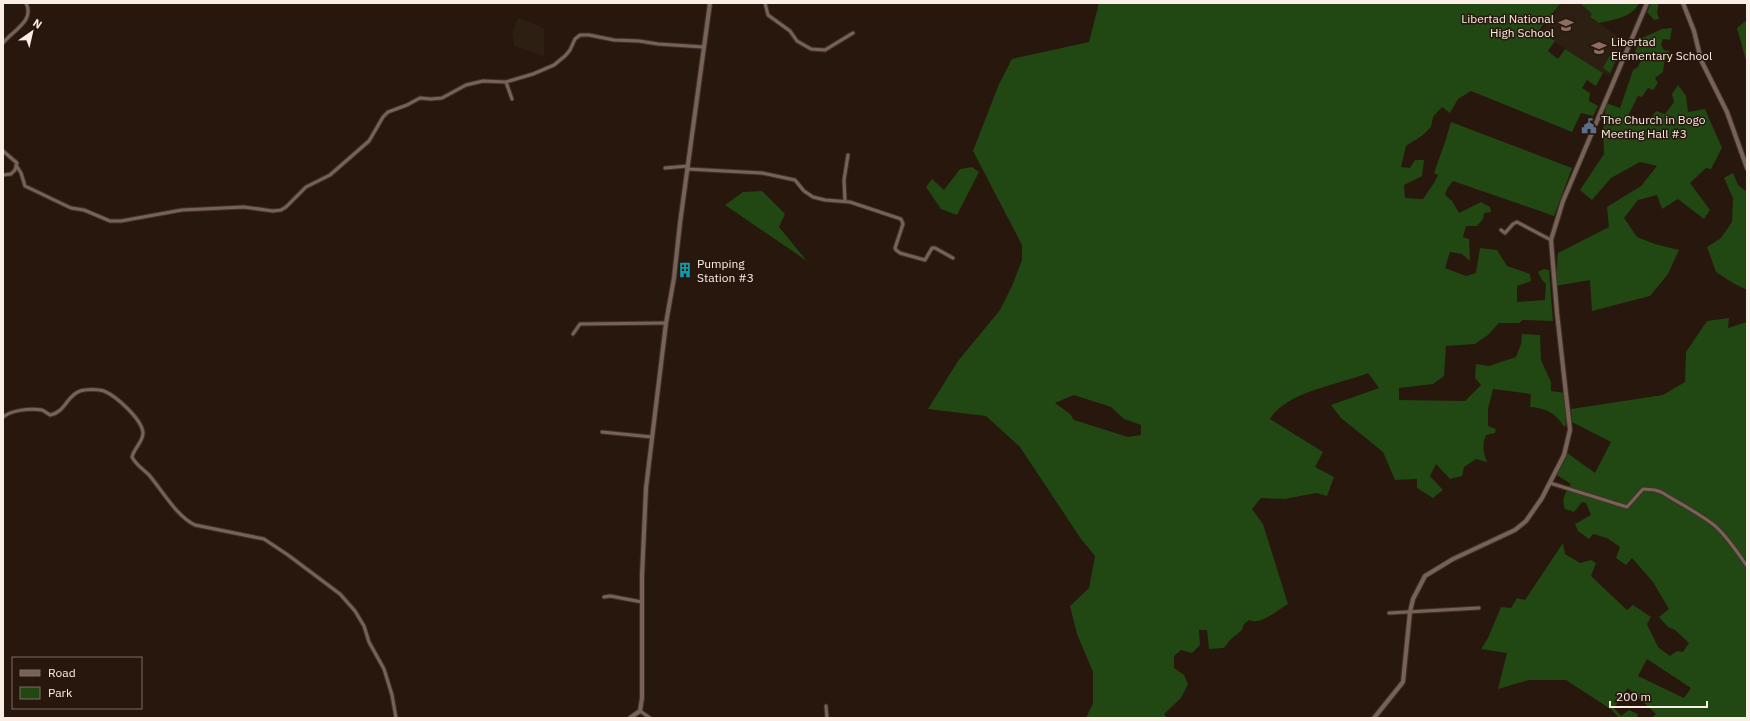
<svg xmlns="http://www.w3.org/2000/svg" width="1750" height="721" font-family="'IBM Plex Sans',sans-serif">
  <rect width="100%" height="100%" fill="#28170d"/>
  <!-- education -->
  <path fill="#2d2013" d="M 1562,3 L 1580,3 L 1592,14 L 1590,18 L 1599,23 L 1625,42 L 1610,77 L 1540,33 Z
    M 518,18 L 544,28 L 544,56 L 514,46 L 512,33 Z"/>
  <!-- green -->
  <path fill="#214712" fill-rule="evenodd" d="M 1099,3 L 1561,3 L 1535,35 L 1540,33 L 1555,41 L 1548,51 L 1558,59 L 1565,49 L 1603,73 L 1596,86 L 1587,80 L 1582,88 L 1590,93 L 1589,101 L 1598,106 L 1593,116 L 1581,113 L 1572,132 L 1471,91 L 1458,99 L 1450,113 L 1442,107 L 1433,117 L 1431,127 L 1423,135 L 1406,146 L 1401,167 L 1410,168 L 1415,160 L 1424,160 L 1422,176 L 1404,185 L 1405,198 L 1423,199 L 1434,183 L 1438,175 L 1434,173 L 1445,142 L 1451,122 L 1572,168 L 1554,216 L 1453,181 L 1447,189 L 1445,195 L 1452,201 L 1459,213 L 1481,202 L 1490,207 L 1491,212 L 1484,213 L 1483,219 L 1477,226 L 1466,226 L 1463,237 L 1469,239 L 1470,261 L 1462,254 L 1450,252 L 1445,268 L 1466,276 L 1476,273 L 1480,248 L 1497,250 L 1507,266 L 1530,274 L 1531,281 L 1517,286 L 1517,302 L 1545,300 L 1546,284 L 1542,280 L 1538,272 L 1544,269 L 1549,270 L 1553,321 L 1523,320 L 1519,323 L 1499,323 L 1488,335 L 1475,344 L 1446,346 L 1444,376 L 1433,384 L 1399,388 L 1399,400 L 1465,401 L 1481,385 L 1475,378 L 1476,364 L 1489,366 L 1516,357 L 1521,344 L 1522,334 L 1540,335 L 1541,360 L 1551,382 L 1551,391 L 1565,393 L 1566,425 L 1564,427 C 1557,414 1546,408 1530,407 L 1531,394 L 1493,389 L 1488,409 L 1488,426 L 1496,429 L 1495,433 L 1486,435 C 1482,444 1483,453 1487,462 L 1476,459 L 1464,467 L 1462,476 L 1450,479 L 1436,464 L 1430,476 L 1443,490 L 1433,498 L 1417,488 L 1417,479 L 1395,480 L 1383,452 L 1341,418 L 1331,405 L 1379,388 L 1368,373 C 1339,385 1287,391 1270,419 L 1323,452 L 1315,467 L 1334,477 L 1327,496 L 1316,493 L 1285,499 L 1261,498 L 1252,509 L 1263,524 L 1288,604 C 1277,610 1261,626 1249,620 L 1244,624 L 1242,630 L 1230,640 L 1224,648 L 1209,649 L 1207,630 L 1199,630 L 1200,645 L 1192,653 L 1181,650 L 1174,656 L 1174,668 L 1184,675 L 1188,684 L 1181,698 L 1164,714 L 1167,718 L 1086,718 L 1093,703 L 1093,672 L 1077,634 L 1070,606 L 1089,588 L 1095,556 L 1081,539 L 1020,447 L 986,416 L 928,409 L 958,361 L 1000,310 L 1012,286 L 1022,260 L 1022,245 L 973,151 L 999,84 L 1012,59 L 1089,42 ZM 1074,395 L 1111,407 L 1124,419 L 1141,425 L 1141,435 L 1128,437 L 1074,420 L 1070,414 L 1055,403 Z
    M 1580,3 L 1639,3 C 1633,17 1613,20 1599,23 L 1590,17 L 1592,14 Z
    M 1651,3 L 1659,3 L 1657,12 L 1659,19 L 1654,20 L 1647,12 Z
    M 1747,20 L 1747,64 L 1737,28 Z
    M 1672,28 L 1670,40 L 1663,39 L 1661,45 L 1664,50 L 1670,51 L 1664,63 L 1663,72 L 1655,78 L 1658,83 L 1653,90 L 1648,88 L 1642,97 L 1638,96 L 1628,116 L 1647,125 L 1656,111 L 1665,114 L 1674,102 L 1672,94 L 1678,85 L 1686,96 L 1688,112 L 1705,109 L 1722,148 L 1711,169 L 1706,168 L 1690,183 L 1710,210 L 1704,219 L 1678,199 L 1662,209 L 1657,195 L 1638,200 L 1624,218 L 1637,237 L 1655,244 L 1679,250 L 1668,274 L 1650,296 L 1592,311 L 1590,280 L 1555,286 L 1558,253 L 1609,227 L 1607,207 L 1641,186 L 1657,166 L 1640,162 L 1611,178 L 1592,200 L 1580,190 L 1604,154 L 1603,129 L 1606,103 L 1620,108 L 1633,70 L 1638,67 L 1641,60 L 1635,52 L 1640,39 L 1662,29 Z
    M 1610,55 L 1616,59 L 1610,73 L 1603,68 Z
    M 972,167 L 979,172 L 957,215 L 941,209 L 926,187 L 932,179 L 944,190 L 960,169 Z
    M 1733,173 L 1738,185 L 1747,192 L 1747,290 L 1733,283 L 1716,272 L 1707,247 L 1721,238 L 1732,222 L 1733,198 L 1724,178 Z
    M 762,191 L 785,214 L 779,227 L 807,261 L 725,205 L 743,192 Z
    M 1729,318 L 1728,328 L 1747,322 L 1747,718 L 1652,718 L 1656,714 L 1628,688 L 1614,708 L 1621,716 L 1629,710 L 1638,714 L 1637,718 L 1619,718 L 1612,710 L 1566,680 L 1529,680 L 1498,689 L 1507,653 L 1481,649 L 1488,638 L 1501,607 L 1511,608 L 1517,598 L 1525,600 L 1563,543 L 1565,554 L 1580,563 L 1591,560 L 1596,563 L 1591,576 L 1627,610 L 1633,605 L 1651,617 L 1647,624 L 1658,647 L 1670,656 L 1677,651 L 1683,652 L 1689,643 L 1675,630 L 1668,627 L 1659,617 L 1669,609 L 1653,582 L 1632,558 L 1626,565 L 1616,558 L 1620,547 L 1607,538 L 1593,534 L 1589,539 L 1578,531 L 1575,524 L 1591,515 L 1586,503 L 1582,502 L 1574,512 L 1565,509 C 1561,499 1565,493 1571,484 L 1555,474 L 1566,452 L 1595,473 L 1611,442 L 1572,422 L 1571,409 L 1663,395 L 1685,382 L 1686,352 L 1707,321 ZM 1647,659 L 1691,688 L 1684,698 L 1638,676 Z"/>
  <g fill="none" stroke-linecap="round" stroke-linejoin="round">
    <!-- street casing -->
    <g stroke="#3f322e" stroke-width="5">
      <path id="street" d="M 765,3 L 768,15 L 790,31 L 797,41 L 811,49 L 825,50 L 853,33
        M 3,43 C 13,30 35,21 26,3
        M 506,82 L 512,99
        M 3,151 L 17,163 L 15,170 L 11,174 L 3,175
        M 16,165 L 21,173 L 25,186 L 71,208 L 84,210 L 110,221 L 121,221 L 182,210 L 244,207 L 273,211 L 281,210 L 286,207 L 306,187 L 330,175 L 369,141 L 383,117 L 388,112 L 407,105 L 420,98 L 431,99 L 442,98 L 466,85 L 483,81 L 506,82 L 533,74 L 554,65 L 565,56 L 570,50 L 575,39 L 580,35 L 589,35 L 614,40 L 639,41 L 658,44 L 704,47
        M 665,168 L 688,166
        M 687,169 L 762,173 L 795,180 L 804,191 L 813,197 L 825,200 L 850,202 L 901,219 L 903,224 L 895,248 L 896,250 L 900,253 L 925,260 L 932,248 L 935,248 L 953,258
        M 845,201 L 844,180 L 848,155
        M 1501,230 L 1505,233 L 1513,224 L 1517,222 L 1551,240
        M 573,334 L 580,324 L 666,323
        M 3,417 C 12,410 30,408 42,410 C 45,411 48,414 50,415 C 66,412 66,396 80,391 C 86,389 98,389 104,391 C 116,396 142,419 143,433 C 143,442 134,448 132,457 C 136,465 143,469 149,475 C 162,490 177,517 195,525 L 264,539 L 288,555 L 340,594 L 355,611 L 364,626 L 369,642 L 384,669 L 392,695 L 396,718
        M 602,432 L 652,437
        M 1550,483 L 1627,507 L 1643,489 L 1655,490 L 1661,492 C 1679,503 1697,512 1714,525 C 1727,536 1737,552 1747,566
        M 604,597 L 610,596 L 642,602
        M 1389,613 L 1479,608
        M 826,706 L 827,718
        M 640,711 L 650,718"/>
    </g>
    <!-- secondary casing -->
    <g stroke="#3f322e" stroke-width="6">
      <path id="secondary" d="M 1683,3 L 1694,31 L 1701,60 L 1727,112 L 1747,168
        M 630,718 L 640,711 L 642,698 L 642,576 L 646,488 L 666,323 L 674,278 L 680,223 L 710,3
        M 1374,718 L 1403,682 L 1410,612 L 1413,599 L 1425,576 L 1453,559 L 1515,530 L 1526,521 L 1542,498 L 1564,455 L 1570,430 L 1557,313 L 1551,240 L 1563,201 L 1647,3"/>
    </g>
    <!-- street -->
    <use href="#street" stroke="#786256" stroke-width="3"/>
    <!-- secondary -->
    <use href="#secondary" stroke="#786256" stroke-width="4"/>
  </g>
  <!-- icons -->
  <defs>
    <g id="school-bare" transform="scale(1.2)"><path d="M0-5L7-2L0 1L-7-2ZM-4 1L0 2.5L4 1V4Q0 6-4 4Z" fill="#8d6e63" stroke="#28170d" stroke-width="2.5" paint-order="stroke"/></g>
    <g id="civic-bare" transform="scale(1.2)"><path d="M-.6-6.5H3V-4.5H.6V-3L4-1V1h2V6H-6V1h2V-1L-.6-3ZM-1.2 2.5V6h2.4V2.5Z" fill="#5c6f8a" stroke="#28170d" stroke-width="2.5" paint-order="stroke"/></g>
    <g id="building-bare" transform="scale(1.2)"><path d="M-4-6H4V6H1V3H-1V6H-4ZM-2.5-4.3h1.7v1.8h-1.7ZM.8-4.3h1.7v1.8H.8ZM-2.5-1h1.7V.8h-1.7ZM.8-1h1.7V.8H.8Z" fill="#0f9aa8" stroke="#28170d" stroke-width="2.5" paint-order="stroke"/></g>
  </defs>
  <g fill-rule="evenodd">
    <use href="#school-bare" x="1566" y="25"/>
    <use href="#school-bare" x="1599" y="48"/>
    <use href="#civic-bare" x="1589" y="126"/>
    <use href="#building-bare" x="685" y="270"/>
  </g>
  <g text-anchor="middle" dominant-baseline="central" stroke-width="3" stroke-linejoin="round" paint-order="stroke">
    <!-- poi labels -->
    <g font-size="12" fill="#fbeee7" stroke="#28170d" text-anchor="start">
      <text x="1554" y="18" text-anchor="end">Libertad National<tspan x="1554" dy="14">High School</tspan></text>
      <text x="1611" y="41">Libertad<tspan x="1611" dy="14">Elementary School</tspan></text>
      <text x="1601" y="119">The Church in Bogo<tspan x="1601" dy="14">Meeting Hall #3</tspan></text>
      <text x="697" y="263">Pumping<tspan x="697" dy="14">Station #3</tspan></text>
    </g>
  </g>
  <!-- border -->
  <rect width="1750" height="721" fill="none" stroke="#fbeee7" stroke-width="8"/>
  <!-- legend -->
  <rect x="12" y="657" width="130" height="52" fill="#28170d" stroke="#7c6d64"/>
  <rect x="20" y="670" width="20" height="6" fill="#786256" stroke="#7c6d64"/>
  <text x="48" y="677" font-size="12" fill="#fbeee7">Road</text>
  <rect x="20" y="687" width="20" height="12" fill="#214712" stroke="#7c6d64"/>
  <text x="48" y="697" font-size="12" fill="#fbeee7">Park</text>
  <!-- north arrow -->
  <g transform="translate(32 32) rotate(34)" stroke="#28170d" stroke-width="3" paint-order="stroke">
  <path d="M0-3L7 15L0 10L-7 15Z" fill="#fbeee7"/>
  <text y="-6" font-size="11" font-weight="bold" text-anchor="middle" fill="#fbeee7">N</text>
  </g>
  <!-- scale -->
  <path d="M1610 701v6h97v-6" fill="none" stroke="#fbeee7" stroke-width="2"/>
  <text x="1616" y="701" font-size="12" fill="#fbeee7" stroke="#28170d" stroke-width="3" paint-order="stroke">200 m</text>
</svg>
